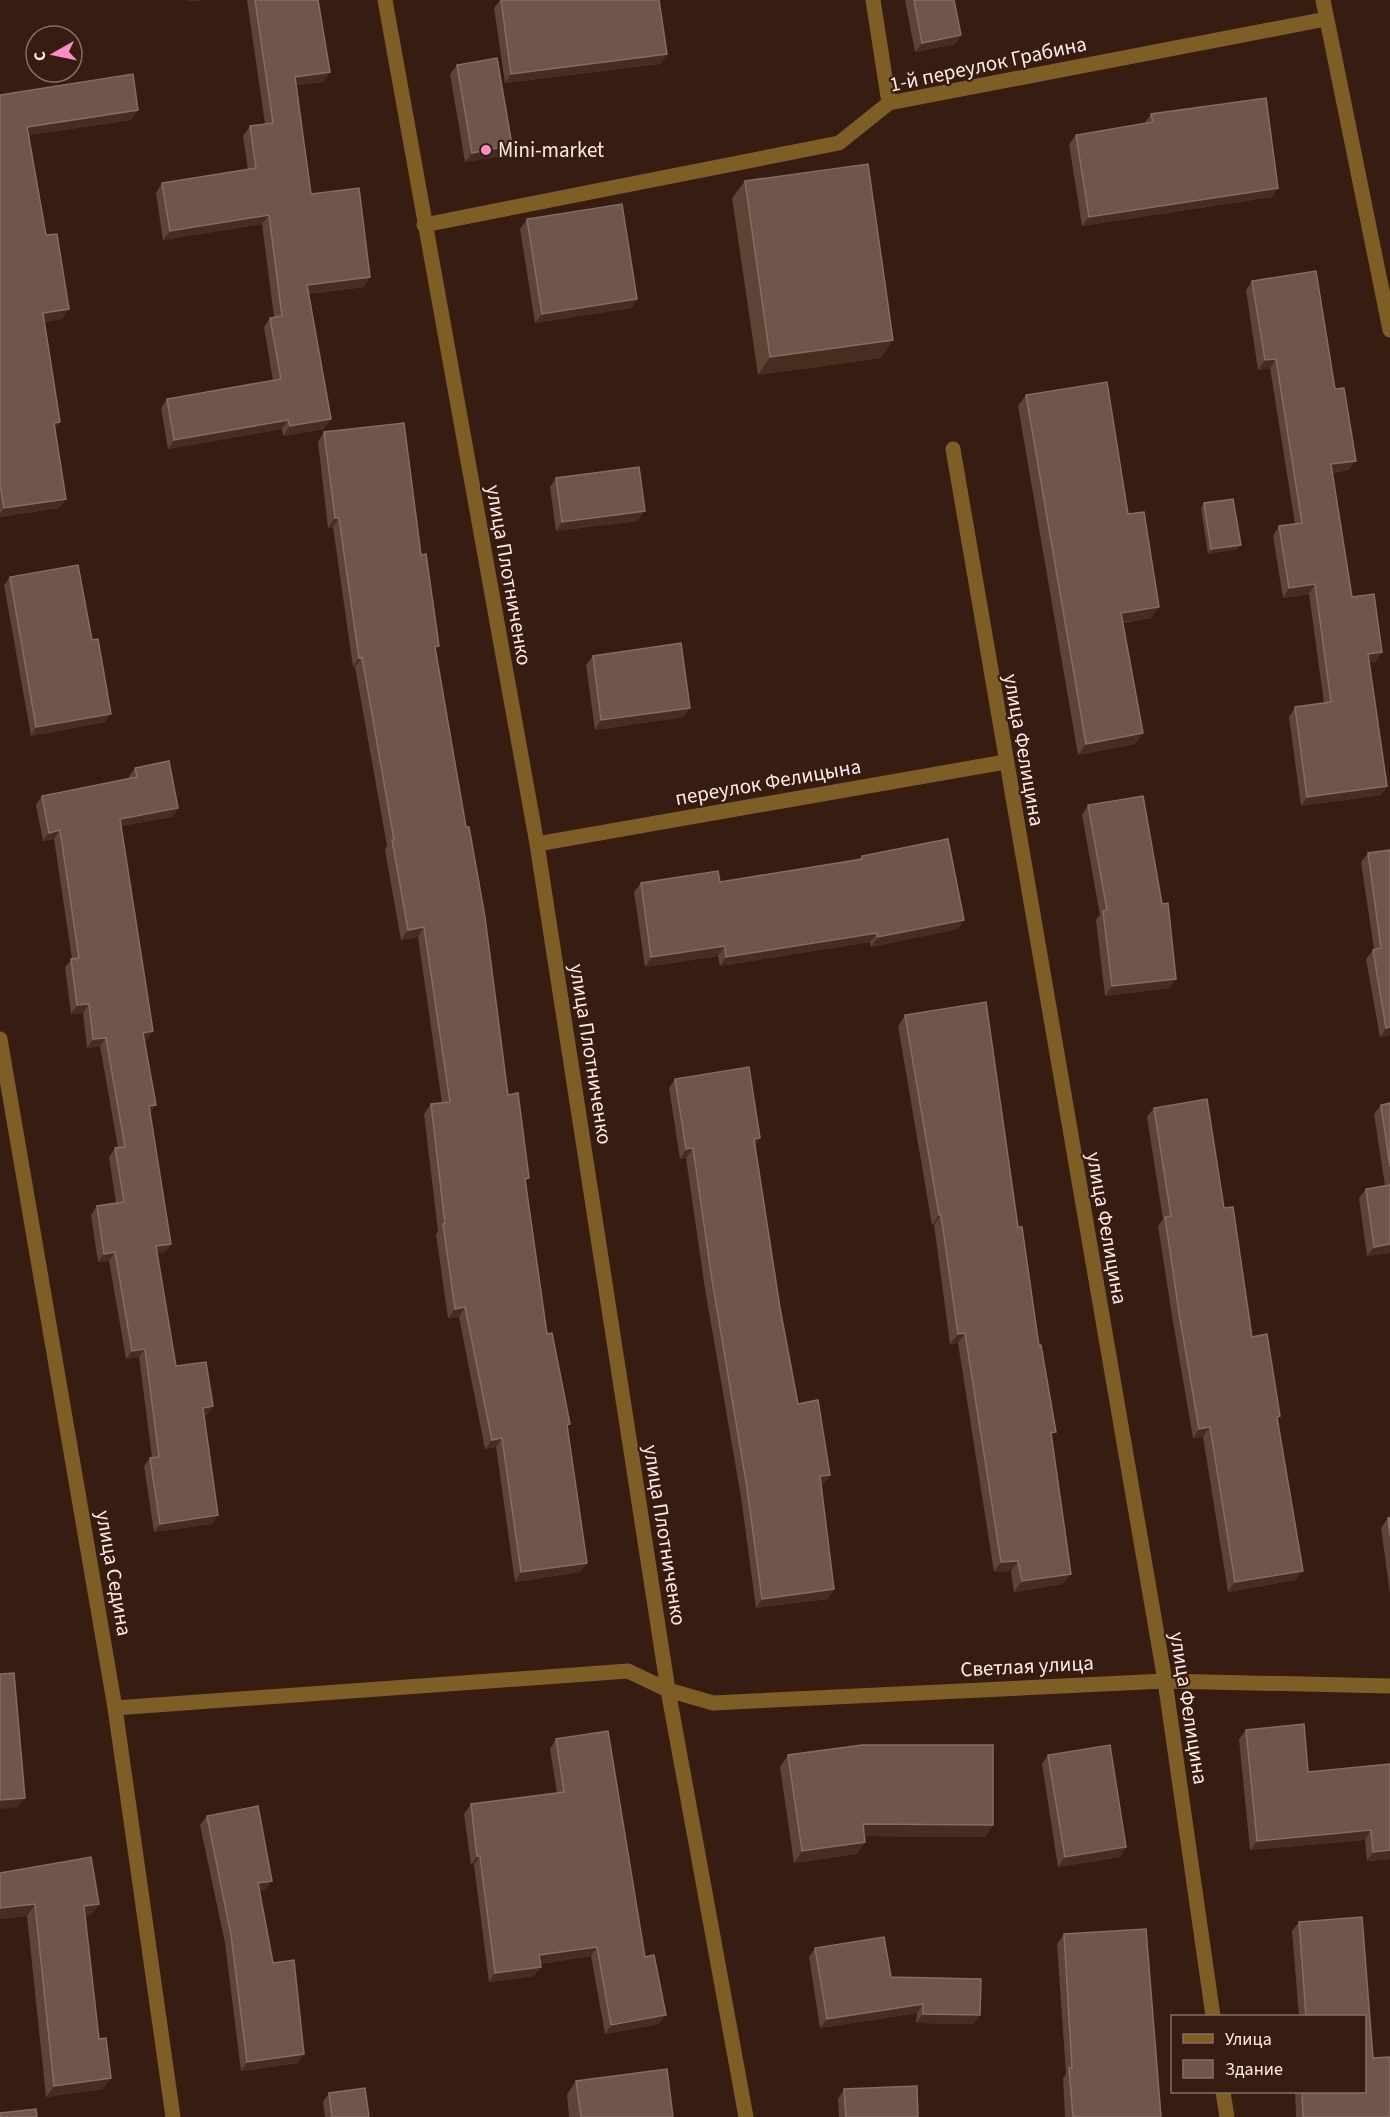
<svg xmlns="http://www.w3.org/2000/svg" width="1390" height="2117" font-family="'Source Sans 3',sans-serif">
  <rect width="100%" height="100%" fill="#361c11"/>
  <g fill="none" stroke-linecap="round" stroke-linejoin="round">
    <!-- lane -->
    <path stroke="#7f5e26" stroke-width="15" d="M 115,1708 L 628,1671 L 668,1690"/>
    <!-- street -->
    <path stroke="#7f5e26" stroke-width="15" d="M 385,0 L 537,844 L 668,1690 L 746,2117
      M 873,0 L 889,103
      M 1323,0 L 1390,330
      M 424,225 L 839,143 L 889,103 L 1326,19
      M 953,449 L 1165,1681 L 1213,2016
      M 537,844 L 1005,762
      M 0,1039 L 115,1708 L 173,2117
      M 668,1690 L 713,1703 L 1165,1681 L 1390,1686
      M 1223,2092 L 1227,2117"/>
  </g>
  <!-- wall -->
  <path fill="#5e4337" d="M 247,0 L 318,0 L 330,72 L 323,82 L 296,85 L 311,194 L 364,287 L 309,294 L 324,429 L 283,436 L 282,429 L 168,449 L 161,408 L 167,399 L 273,381 L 264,327 L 270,318 L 274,317 L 262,224 L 163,240 L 156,193 L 162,183 L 248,170 L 243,136 L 250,126 L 265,124 Z
    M 500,0 L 659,0 L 667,54 L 660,64 L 505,83 L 494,8 Z
    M 905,0 L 954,0 L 961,35 L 955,44 L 915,52 Z
    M 457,65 L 512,145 L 506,155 L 465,162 L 450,74 Z
    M 0,95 L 138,110 L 131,120 L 29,135 L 46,235 L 69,309 L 62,319 L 44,322 L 55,430 L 66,499 L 59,508 L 0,517 Z
    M 1151,114 L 1278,188 L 1272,197 L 1082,226 L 1069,144 L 1076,135 L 1144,124 Z
    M 745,181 L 881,358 L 758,375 L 732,198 Z
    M 527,219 L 637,299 L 631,308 L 535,323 L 520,229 Z
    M 1252,281 L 1335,389 L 1349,470 L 1332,473 L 1352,597 L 1382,652 L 1375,662 L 1369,662 L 1387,786 L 1381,795 L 1301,806 L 1289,717 L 1295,707 L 1324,703 L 1309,594 L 1283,598 L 1273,536 L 1279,526 L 1295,524 L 1270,368 L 1258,370 L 1246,290 Z
    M 1026,395 L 1128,514 L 1151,618 L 1123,623 L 1143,733 L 1135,744 L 1078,755 L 1018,406 Z
    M 324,432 L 421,555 L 435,652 L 508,1095 L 526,1182 L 547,1334 L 567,1428 L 587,1563 L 580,1572 L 515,1582 L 496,1447 L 485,1449 L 459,1317 L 448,1318 L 436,1234 L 438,1231 L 424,1114 L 431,1104 L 442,1103 L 418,937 L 401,940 L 385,850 L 387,846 L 355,667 L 353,667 L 333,527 L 328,528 L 318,442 Z
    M 556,478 L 638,521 L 556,531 L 550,487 Z
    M 1204,503 L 1237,549 L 1208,554 L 1201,508 Z
    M 10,577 L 92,640 L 105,722 L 31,736 L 4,585 Z
    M 593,656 L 684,717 L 595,730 L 586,665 Z
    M 135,768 L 178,808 L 172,817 L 121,826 L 147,1040 L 144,1040 L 150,1114 L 171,1244 L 165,1252 L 157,1253 L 176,1366 L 213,1406 L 207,1415 L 204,1415 L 212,1524 L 154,1532 L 144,1466 L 150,1458 L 152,1458 L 139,1357 L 126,1359 L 109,1261 L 98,1262 L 91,1215 L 97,1206 L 116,1203 L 109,1157 L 115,1148 L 118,1148 L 100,1046 L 87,1048 L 83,1013 L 71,1014 L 65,967 L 72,959 L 54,839 L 43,841 L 36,805 L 42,796 L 129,778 L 129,776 Z
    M 1088,805 L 1170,988 L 1105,996 L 1096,920 L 1100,915 L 1082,815 Z
    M 1390,850 L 1390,1035 L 1380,1037 L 1366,959 L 1374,949 L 1361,862 L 1368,853 Z
    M 862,856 L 964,920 L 958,929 L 871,947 L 870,942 L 720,966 L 718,956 L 645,967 L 634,892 L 641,883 L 720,882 L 859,860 Z
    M 905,1015 L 1018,1227 L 1052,1439 L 1063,1584 L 1014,1592 L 1011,1571 L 994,1572 L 958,1343 L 950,1344 L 934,1225 L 932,1225 L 898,1026 Z
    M 675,1079 L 760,1138 L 755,1145 L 780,1308 L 798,1404 L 830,1475 L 823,1484 L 821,1484 L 834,1589 L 828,1599 L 756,1608 L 741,1497 L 705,1289 L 686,1158 L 680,1159 L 669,1088 Z
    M 1390,1103 L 1390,1253 L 1367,1256 L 1359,1198 L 1366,1189 L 1385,1186 L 1374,1114 L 1381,1105 Z
    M 1154,1108 L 1224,1208 L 1252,1337 L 1280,1416 L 1277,1420 L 1296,1580 L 1228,1592 L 1203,1437 L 1193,1438 L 1173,1322 L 1158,1226 L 1163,1219 L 1147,1117 Z
    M 1388,1518 L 1390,1518 L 1390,1594 L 1381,1528 Z
    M 1246,1730 L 1308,1772 L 1390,1764 L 1390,1859 L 1367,1861 L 1365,1840 L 1250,1850 L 1239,1739 Z
    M 556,1739 L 645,1957 L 659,2024 L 605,2034 L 591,1956 L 540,1964 L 541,1967 L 534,1976 L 489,1982 L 474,1865 L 471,1865 L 464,1814 L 471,1804 L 557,1793 L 550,1749 Z
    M 788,1755 L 993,1825 L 985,1837 L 864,1836 L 865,1842 L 857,1854 L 794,1863 L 780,1767 Z
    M 1048,1755 L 1126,1847 L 1120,1857 L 1058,1867 L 1042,1764 Z
    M 207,1816 L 266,1889 L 259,1891 L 273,1963 L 298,2063 L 241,2071 L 225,1943 L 200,1825 Z
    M 0,1873 L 99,1904 L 91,1915 L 85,1916 L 103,2089 L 46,2097 L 27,1916 L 0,1919 Z
    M 1362,1917 L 1373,2058 L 1390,2057 L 1390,2117 L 1296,2117 L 1295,2091 L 1365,2091 L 1365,2016 L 1299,2016 L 1292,1931 L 1299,1922 Z
    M 1064,1934 L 1161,2117 L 1065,2117 L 1063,2078 L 1066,2074 L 1057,1944 Z
    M 815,1948 L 891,1977 L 980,2015 L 973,2024 L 916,2023 L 917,2013 L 820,2028 L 809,1957 Z
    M 576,2081 L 673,2117 L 569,2117 L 567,2094 Z
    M 844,2089 L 918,2117 L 839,2117 L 838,2099 Z
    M 329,2093 L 369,2117 L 325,2117 L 323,2102 Z"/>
  <!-- shaded-wall -->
  <path fill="#472c20" d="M 188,0 L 207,0 L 187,2 Z
    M 961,35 L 955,44 L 915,52 L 922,43 Z
    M 667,54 L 660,64 L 505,83 L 511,74 Z
    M 330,72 L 323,82 L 289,86 L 295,77 Z
    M 138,110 L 131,120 L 21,136 L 27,127 Z
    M 512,145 L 506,155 L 465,162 L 472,153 Z
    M 1278,188 L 1272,197 L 1082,226 L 1089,217 Z
    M 269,215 L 262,224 L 163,240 L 170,231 Z
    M 370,277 L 364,287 L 301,295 L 307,285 Z
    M 637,299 L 631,308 L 535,323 L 542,314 Z
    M 69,309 L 62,319 L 36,323 L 43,313 Z
    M 893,340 L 881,358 L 758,375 L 770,357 Z
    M 1276,359 L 1270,368 L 1258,370 L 1265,360 Z
    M 331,419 L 324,429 L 283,436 L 290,426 Z
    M 288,420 L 282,429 L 168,449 L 174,440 Z
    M 60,422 L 53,431 L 54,423 Z
    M 1356,461 L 1349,470 L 1324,474 L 1331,464 Z
    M 66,499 L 59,508 L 0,517 L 0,514 L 4,508 Z
    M 645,511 L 638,521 L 556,531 L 562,522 Z
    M 335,518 L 339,518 L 333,527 L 328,528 Z
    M 1241,545 L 1237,549 L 1208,554 L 1211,549 Z
    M 1315,584 L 1309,594 L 1283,598 L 1289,588 Z
    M 1159,607 L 1151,618 L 1113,624 L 1121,613 Z
    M 1382,652 L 1375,662 L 1362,663 L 1368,654 Z
    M 362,657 L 355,667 L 353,667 L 359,658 Z
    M 690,708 L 684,717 L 595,730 L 601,720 Z
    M 111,714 L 105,722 L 31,736 L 36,727 Z
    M 1143,733 L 1135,744 L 1078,755 L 1086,744 Z
    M 1387,786 L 1381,795 L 1301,806 L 1307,797 Z
    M 178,808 L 172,817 L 114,827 L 120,819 Z
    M 60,830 L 54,839 L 43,841 L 49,833 Z
    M 964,920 L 958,929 L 871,947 L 878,937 Z
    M 424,927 L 418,937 L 401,940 L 408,930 Z
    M 877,933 L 870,942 L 720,966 L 726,957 Z
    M 725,946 L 718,956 L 645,967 L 651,957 Z
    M 1176,979 L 1170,988 L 1105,996 L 1112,986 Z
    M 89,1004 L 83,1013 L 71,1014 L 77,1005 Z
    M 1390,1027 L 1390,1035 L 1380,1037 L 1386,1028 Z
    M 153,1031 L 147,1040 L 137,1041 L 143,1033 Z
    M 106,1038 L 100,1046 L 87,1048 L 93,1039 Z
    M 156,1105 L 150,1114 L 149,1106 Z
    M 760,1138 L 754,1147 L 754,1139 Z
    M 693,1148 L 686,1158 L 680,1159 L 686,1149 Z
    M 939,1215 L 941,1215 L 934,1225 L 932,1225 Z
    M 171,1244 L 165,1252 L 150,1254 L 156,1246 Z
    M 1390,1244 L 1390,1253 L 1367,1256 L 1374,1247 Z
    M 115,1252 L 109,1261 L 98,1262 L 104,1254 Z
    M 465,1307 L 459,1317 L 448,1318 L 455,1309 Z
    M 965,1333 L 958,1343 L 950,1344 L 958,1334 Z
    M 145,1349 L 139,1357 L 126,1359 L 132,1351 Z
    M 213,1406 L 207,1415 L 197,1416 L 203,1408 Z
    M 1210,1427 L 1203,1437 L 1193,1438 L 1199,1429 Z
    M 502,1438 L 496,1447 L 485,1449 L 492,1440 Z
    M 830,1475 L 823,1484 L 814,1486 L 820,1476 Z
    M 218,1515 L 212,1524 L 154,1532 L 160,1524 Z
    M 1018,1561 L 1011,1571 L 994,1572 L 1001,1562 Z
    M 587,1563 L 580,1572 L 515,1582 L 521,1572 Z
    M 1303,1571 L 1296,1580 L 1228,1592 L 1235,1582 Z
    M 1071,1574 L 1063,1584 L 1014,1592 L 1022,1581 Z
    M 834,1589 L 828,1599 L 756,1608 L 762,1599 Z
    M 25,1798 L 18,1807 L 0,1809 L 0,1800 Z
    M 863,1824 L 993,1825 L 985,1837 L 855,1836 Z
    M 1371,1830 L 1365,1840 L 1250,1850 L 1257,1841 Z
    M 865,1842 L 857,1854 L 794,1863 L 802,1851 Z
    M 1126,1847 L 1120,1857 L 1058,1867 L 1065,1857 Z
    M 1390,1850 L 1390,1859 L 1367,1861 L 1373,1852 Z
    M 477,1856 L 480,1856 L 474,1865 L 471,1865 Z
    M 272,1881 L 266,1889 L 252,1892 L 258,1883 Z
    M 35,1904 L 27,1916 L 0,1919 L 0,1908 Z
    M 99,1904 L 91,1915 L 76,1918 L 84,1906 Z
    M 597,1947 L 591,1956 L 533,1965 L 539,1955 Z
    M 541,1967 L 534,1976 L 489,1982 L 495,1973 Z
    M 923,2004 L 917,2013 L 820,2028 L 827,2019 Z
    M 923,2014 L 980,2015 L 973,2024 L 916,2023 Z
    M 666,2015 L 659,2024 L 605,2034 L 611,2025 Z
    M 304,2054 L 298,2063 L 241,2071 L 247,2062 Z
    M 111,2078 L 103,2089 L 46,2097 L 54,2086 Z"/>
  <!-- building -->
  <path fill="#6f554a" stroke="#866c62" stroke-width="1.5" d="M 255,0 L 318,0 L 330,72 L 295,77 L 311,194 L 359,188 L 370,277 L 307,285 L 331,419 L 290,426 L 288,420 L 174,440 L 167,399 L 281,379 L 270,318 L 282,316 L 269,215 L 170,231 L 162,183 L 256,168 L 250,126 L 273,123 Z
    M 501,0 L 659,0 L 667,54 L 511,74 Z
    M 914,0 L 954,0 L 961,35 L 922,43 Z
    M 497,58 L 512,145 L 472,153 L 457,65 Z
    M 133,74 L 138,110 L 27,127 L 46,235 L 57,234 L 69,309 L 43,313 L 60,422 L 54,423 L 66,499 L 4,508 L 0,484 L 0,95 Z
    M 1266,98 L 1278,188 L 1089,217 L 1076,135 L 1153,122 L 1151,114 Z
    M 868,164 L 893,340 L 770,357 L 745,181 Z
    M 622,204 L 637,299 L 542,314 L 527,219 Z
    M 1316,271 L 1335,389 L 1344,388 L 1356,461 L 1331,464 L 1352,597 L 1374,594 L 1382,652 L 1368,654 L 1387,786 L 1307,797 L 1295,707 L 1331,702 L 1315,584 L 1289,588 L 1279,526 L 1302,523 L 1276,359 L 1265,360 L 1252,281 Z
    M 1107,382 L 1128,514 L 1144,512 L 1159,607 L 1121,613 L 1143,733 L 1086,744 L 1026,395 Z
    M 404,423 L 421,555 L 426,554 L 439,646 L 435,647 L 466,827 L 469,827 L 485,917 L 508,1095 L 518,1093 L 529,1178 L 525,1179 L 547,1334 L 552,1333 L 570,1424 L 567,1425 L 587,1563 L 521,1572 L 502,1438 L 492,1440 L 465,1307 L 455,1309 L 443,1224 L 445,1224 L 431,1104 L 450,1102 L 424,927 L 408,930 L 392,840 L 394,840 L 362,657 L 359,658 L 339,518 L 335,518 L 324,432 Z
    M 639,467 L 645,511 L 562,522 L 556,478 Z
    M 1233,499 L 1241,545 L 1211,549 L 1204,503 Z
    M 78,565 L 92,640 L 98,639 L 111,714 L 36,727 L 10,577 Z
    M 681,643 L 690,708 L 601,720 L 593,656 Z
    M 169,761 L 178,808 L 120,819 L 153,1031 L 143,1033 L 156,1105 L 149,1106 L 171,1244 L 156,1246 L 176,1366 L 206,1362 L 213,1406 L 203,1408 L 218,1515 L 160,1524 L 150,1458 L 159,1457 L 145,1349 L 132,1351 L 115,1252 L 104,1254 L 97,1206 L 124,1202 L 115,1148 L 125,1147 L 106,1038 L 93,1039 L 89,1004 L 77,1005 L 71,959 L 79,958 L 60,830 L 49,833 L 42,796 L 137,777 L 135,768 Z
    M 1143,796 L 1162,904 L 1168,903 L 1176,979 L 1112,986 L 1103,911 L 1107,910 L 1088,805 Z
    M 948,839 L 964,920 L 878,937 L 877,933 L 726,957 L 725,946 L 651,957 L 641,883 L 718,871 L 720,882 L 862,859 L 862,856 Z
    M 1390,850 L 1390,1027 L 1386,1028 L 1373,950 L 1381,948 L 1368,853 Z
    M 986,1002 L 1018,1227 L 1022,1227 L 1039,1346 L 1041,1345 L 1056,1432 L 1051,1433 L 1071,1574 L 1022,1581 L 1018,1561 L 1001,1562 L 965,1333 L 958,1334 L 941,1215 L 939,1215 L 905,1015 Z
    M 749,1067 L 760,1138 L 754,1139 L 780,1308 L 798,1404 L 818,1400 L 830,1475 L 820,1476 L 834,1589 L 762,1599 L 747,1488 L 712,1280 L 693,1148 L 686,1149 L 675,1079 Z
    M 1207,1099 L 1224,1208 L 1233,1207 L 1252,1337 L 1267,1334 L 1280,1416 L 1277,1417 L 1303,1571 L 1235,1582 L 1210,1427 L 1199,1429 L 1179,1313 L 1165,1217 L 1171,1216 L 1154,1108 Z
    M 1390,1103 L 1390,1167 L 1381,1105 Z
    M 1390,1185 L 1390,1244 L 1374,1247 L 1366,1189 Z
    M 1388,1518 L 1390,1518 L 1390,1536 Z
    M 14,1673 L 25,1798 L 0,1800 L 0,1674 Z
    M 1304,1724 L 1308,1772 L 1390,1764 L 1390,1850 L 1373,1852 L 1371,1830 L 1257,1841 L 1246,1730 Z
    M 608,1731 L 645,1957 L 654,1955 L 666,2015 L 611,2025 L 597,1947 L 539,1955 L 541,1967 L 495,1973 L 480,1856 L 477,1856 L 471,1804 L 564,1792 L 556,1739 Z
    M 862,1745 L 993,1745 L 993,1825 L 863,1824 L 865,1842 L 802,1851 L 788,1755 Z
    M 1110,1745 L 1126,1847 L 1065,1857 L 1048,1755 Z
    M 258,1806 L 272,1881 L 258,1883 L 273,1963 L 294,1960 L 304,2054 L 247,2062 L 231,1935 L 207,1816 Z
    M 91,1857 L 99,1904 L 84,1906 L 99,2039 L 106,2038 L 111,2078 L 54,2086 L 35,1904 L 0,1908 L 0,1873 Z
    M 1362,1917 L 1373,2058 L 1390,2057 L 1390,2117 L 1303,2117 L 1302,2091 L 1365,2091 L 1365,2016 L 1306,2016 L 1299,1922 Z
    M 1146,1929 L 1161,2117 L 1073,2117 L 1069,2068 L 1072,2068 L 1064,1934 Z
    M 884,1937 L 891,1977 L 981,1979 L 980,2015 L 923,2014 L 923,2004 L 827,2019 L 815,1948 Z
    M 667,2069 L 673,2117 L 581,2117 L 576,2081 Z
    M 917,2086 L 918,2117 L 846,2117 L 844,2089 Z
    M 365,2088 L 369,2117 L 332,2117 L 329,2093 Z
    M 36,2109 L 37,2117 L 0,2117 L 0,2113 Z"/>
  <!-- markers -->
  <circle fill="#fb8fc5" stroke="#361c11" stroke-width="2" cx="486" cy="150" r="6"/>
  <g text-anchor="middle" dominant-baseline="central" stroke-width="4.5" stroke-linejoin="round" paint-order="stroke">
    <!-- street labels -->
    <g font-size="21" fill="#feebe4" stroke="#361c11">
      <text transform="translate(988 64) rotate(-12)">1-й переулок Грабина</text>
      <text transform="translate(509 575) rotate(80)">улица Плотниченко</text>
      <text transform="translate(1024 750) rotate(80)">улица Фелицина</text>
      <text transform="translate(768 782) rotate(-10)">переулок Фелицына</text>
      <text transform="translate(591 1054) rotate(81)">улица Плотниченко</text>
      <text transform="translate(1107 1228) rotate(80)">улица Фелицина</text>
      <text transform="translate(665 1535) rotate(81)">улица Плотниченко</text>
      <text transform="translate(114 1573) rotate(80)">улица Седина</text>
      <text transform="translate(1027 1666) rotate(-3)">Светлая улица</text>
      <text transform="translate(1189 1708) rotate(81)">улица Фелицина</text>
    </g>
    <!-- poi labels -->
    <g font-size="21" fill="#feebe4" stroke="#361c11" text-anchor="start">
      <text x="498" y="150">Mini-market</text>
    </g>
  </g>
  <!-- legend -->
  <rect x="1171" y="2015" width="195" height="78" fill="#361c11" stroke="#866f65" stroke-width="1.5"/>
  <rect x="1183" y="2034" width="30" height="9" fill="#7f5e26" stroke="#866f65" stroke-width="1.5"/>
  <text x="1225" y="2045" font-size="18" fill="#feebe4">Улица</text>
  <rect x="1183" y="2060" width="30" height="18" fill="#6f554a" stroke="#866f65" stroke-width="1.5"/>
  <text x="1225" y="2075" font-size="18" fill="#feebe4">Здание</text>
  <!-- north arrow -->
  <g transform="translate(54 54) rotate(261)"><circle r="28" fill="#361c11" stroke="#866f65" stroke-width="1.5"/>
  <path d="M0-4.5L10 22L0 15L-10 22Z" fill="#fb8fc5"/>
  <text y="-9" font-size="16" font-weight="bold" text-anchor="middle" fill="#feebe4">С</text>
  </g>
</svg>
